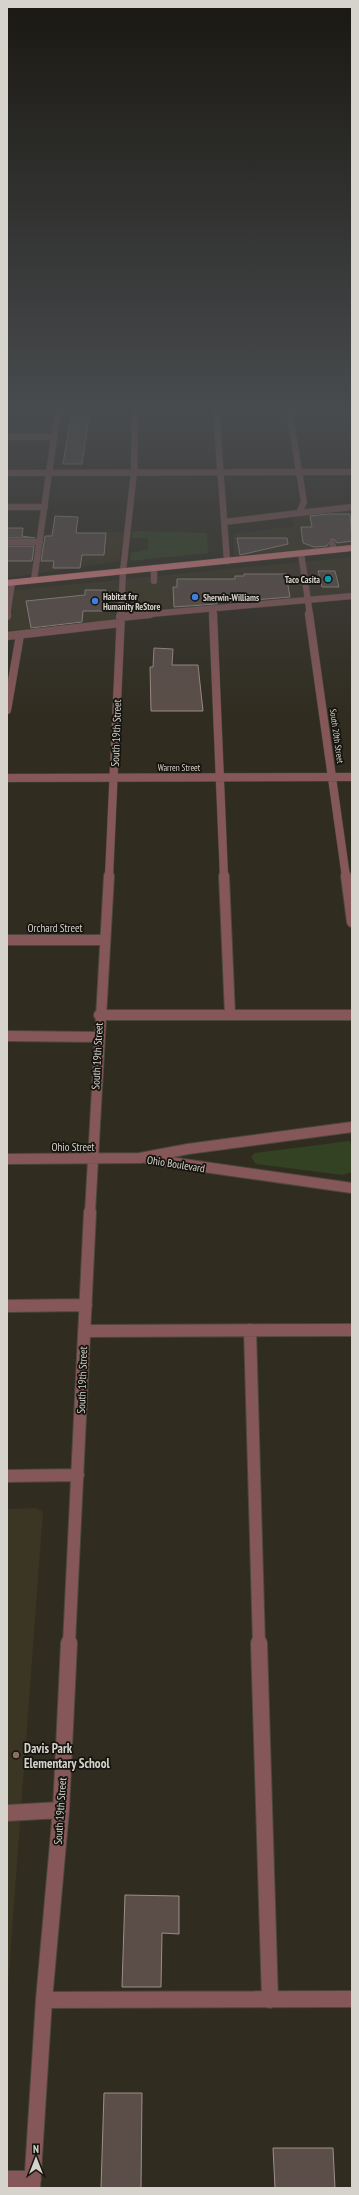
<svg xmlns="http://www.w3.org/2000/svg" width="359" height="2195" font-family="'PT Sans Narrow',sans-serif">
  <rect width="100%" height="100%" fill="#302c20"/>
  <!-- built -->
  <path fill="#3b3523" d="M 352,510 L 352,545 L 234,556 L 233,534 L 294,526 L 292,516 Z
    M 124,532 L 119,561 L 7,578 L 7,545 L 31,545 L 46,542 L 48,533 Z
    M 352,557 L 352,593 L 7,631 L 7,591 Z
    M 36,1508 L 43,1512 L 7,1999 L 7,1509 Z"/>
  <!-- green -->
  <path fill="#334223" d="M 135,531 L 207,533 L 208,553 L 130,561 L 131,553 L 148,549 L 148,538 L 132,538 L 132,532 Z
    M 349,1141 L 352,1145 L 352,1172 L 343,1175 L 256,1164 L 251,1157 L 255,1153 Z"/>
  <!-- building -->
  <path fill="#5b4e48" stroke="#9e8f88" d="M 71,414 L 89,414 L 82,464 L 63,464 Z
    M 328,514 L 350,514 L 352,541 L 337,543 L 335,540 L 331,539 L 327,546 L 314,547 L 303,543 L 301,527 L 312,527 L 310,516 Z
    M 55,516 L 78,517 L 76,533 L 106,533 L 104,555 L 82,555 L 80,568 L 53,568 L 54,561 L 41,561 L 45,536 L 52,536 Z
    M 7,528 L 23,528 L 22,536 L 35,538 L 7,538 Z
    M 237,538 L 287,538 L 288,544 L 240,555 Z
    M 7,546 L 34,546 L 32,561 L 7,561 Z
    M 318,571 L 335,571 L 339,587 L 322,587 Z
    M 244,574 L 286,574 L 290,597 L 254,600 L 217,599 L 217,604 L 174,607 L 173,587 L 177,587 L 177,579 L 235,579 L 235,576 L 244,576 Z
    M 85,590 L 106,590 L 105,611 L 83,611 L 82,622 L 31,628 L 26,601 L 85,595 Z
    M 154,648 L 173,649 L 172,665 L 198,665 L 203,711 L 151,711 L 150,667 L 153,667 Z
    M 125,1895 L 179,1896 L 179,1934 L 162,1933 L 161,1987 L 122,1987 Z
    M 104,2093 L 142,2093 L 141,2188 L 101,2188 Z
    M 273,2148 L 333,2148 L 335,2188 L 275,2188 Z"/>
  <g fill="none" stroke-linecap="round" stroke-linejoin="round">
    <!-- minor-far4 casing -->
    <g stroke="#4b473c" stroke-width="7">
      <path id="minor-far4" d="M 216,410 L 227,561
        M 7,437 L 55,437
        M 7,473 L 352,472
        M 7,507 L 45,507
        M 299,513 L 352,507
        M 224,522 L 299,513 L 304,502 L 289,410
        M 7,542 L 40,542
        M 332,543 L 334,550
        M 301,553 L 310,615
        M 154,568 L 154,581
        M 34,580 L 58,410
        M 213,609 L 213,615
        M 7,615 L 12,583
        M 121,615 L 123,571 L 134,472 L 135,410
        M 139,615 L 352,596"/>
    </g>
    <!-- minor-far3 casing -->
    <g stroke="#4b473c" stroke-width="9">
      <path id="minor-far3" d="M 213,614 L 224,877
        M 309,614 L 346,877
        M 7,616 L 7,614
        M 120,617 L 150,614
        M 7,636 L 120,623
        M 7,710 L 20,635
        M 7,778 L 352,777
        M 109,877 L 121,614"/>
    </g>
    <!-- minor-far2 casing -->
    <g stroke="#4b473c" stroke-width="12">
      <path id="minor-far2" d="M 224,876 L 230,1015
        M 346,876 L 352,922
        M 7,940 L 104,940
        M 99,1015 L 352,1015
        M 7,1036 L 98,1037
        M 7,1159 L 140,1158 L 188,1149 L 352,1127
        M 148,1159 L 352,1188
        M 90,1213 L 109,876"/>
    </g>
    <!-- minor-far1 casing -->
    <g stroke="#4b473c" stroke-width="14">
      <path id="minor-far1" d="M 7,1306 L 86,1305
        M 250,1330 L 259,1644
        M 84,1331 L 352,1330
        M 7,1476 L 78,1475
        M 69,1644 L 90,1212"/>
    </g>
    <!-- minor casing -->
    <g stroke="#4b473c" stroke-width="18">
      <path id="minor" d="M 259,1643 L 270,2000
        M 7,1813 L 61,1810
        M 44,2000 L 352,1999
        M 7,2179 L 33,2179
        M 32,2188 L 44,2000 L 61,1810 L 69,1643"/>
    </g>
    <!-- major casing -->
    <g stroke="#4b473c" stroke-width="7">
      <path id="major" d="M 7,583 L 352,548"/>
    </g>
    <!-- minor-far4 -->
    <use href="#minor-far4" stroke="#865758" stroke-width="6"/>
    <!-- minor-far3 -->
    <use href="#minor-far3" stroke="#865758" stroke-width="8"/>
    <!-- minor-far2 -->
    <use href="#minor-far2" stroke="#865758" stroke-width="10"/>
    <!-- minor-far1 -->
    <use href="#minor-far1" stroke="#865758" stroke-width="12"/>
    <!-- minor -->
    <use href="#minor" stroke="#865758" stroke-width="16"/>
    <!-- major -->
    <use href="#major" stroke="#dd8083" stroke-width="6"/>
  </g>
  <!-- sky -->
  <linearGradient id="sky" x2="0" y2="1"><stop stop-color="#1a1812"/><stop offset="0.57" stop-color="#484b4e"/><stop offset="1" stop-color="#484b4e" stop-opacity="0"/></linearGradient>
  <rect width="359" height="718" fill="url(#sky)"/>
  <!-- markers -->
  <circle fill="#0f9aa8" stroke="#16140f" stroke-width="1.5" cx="328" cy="579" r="4"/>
  <g fill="#3f7fe0" stroke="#16140f" stroke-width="1.5">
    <circle cx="195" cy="597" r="4"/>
    <circle cx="95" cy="601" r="4"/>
  </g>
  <circle fill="#8d6e63" stroke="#16140f" stroke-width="1.5" cx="16" cy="1755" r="4"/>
  <g text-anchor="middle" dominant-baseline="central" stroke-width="3.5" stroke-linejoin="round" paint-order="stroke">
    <!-- far-poi labels -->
    <g font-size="9" font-weight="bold" fill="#d6d3cc" stroke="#16140f" text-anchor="start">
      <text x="320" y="579" text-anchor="end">Taco Casita</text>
      <text x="103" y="596">Habitat for<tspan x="103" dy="10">Humanity ReStore</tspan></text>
      <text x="203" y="597">Sherwin-Williams</text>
    </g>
    <!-- far-street labels -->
    <g font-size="9" fill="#d6d3cc" stroke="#16140f">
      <text transform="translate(337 736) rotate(82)">South 20th Street</text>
      <text x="179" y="767">Warren Street</text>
    </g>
    <!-- street labels -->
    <g font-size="11" fill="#d6d3cc" stroke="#16140f">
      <text transform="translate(116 733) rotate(-88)">South 19th Street</text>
      <text x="55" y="928">Orchard Street</text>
      <text transform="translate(97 1056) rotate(-87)">South 19th Street</text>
      <text x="73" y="1147">Ohio Street</text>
      <text transform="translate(176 1164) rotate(9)">Ohio Boulevard</text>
      <text transform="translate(82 1380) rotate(-88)">South 19th Street</text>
      <text transform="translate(60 1811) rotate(-86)">South 19th Street</text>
    </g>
    <!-- near-poi labels -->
    <g font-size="13" font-weight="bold" fill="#d6d3cc" stroke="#16140f" text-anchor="start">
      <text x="24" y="1748">Davis Park<tspan x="24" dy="15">Elementary School</tspan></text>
    </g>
  </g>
  <!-- border -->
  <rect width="359" height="2195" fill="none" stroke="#d6d3cc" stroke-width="16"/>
  <!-- north arrow -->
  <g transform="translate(36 2159)" stroke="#16140f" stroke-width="3" paint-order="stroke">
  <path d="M0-3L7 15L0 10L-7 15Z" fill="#d6d3cc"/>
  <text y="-6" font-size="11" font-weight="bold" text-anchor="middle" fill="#d6d3cc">N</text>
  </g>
</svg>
